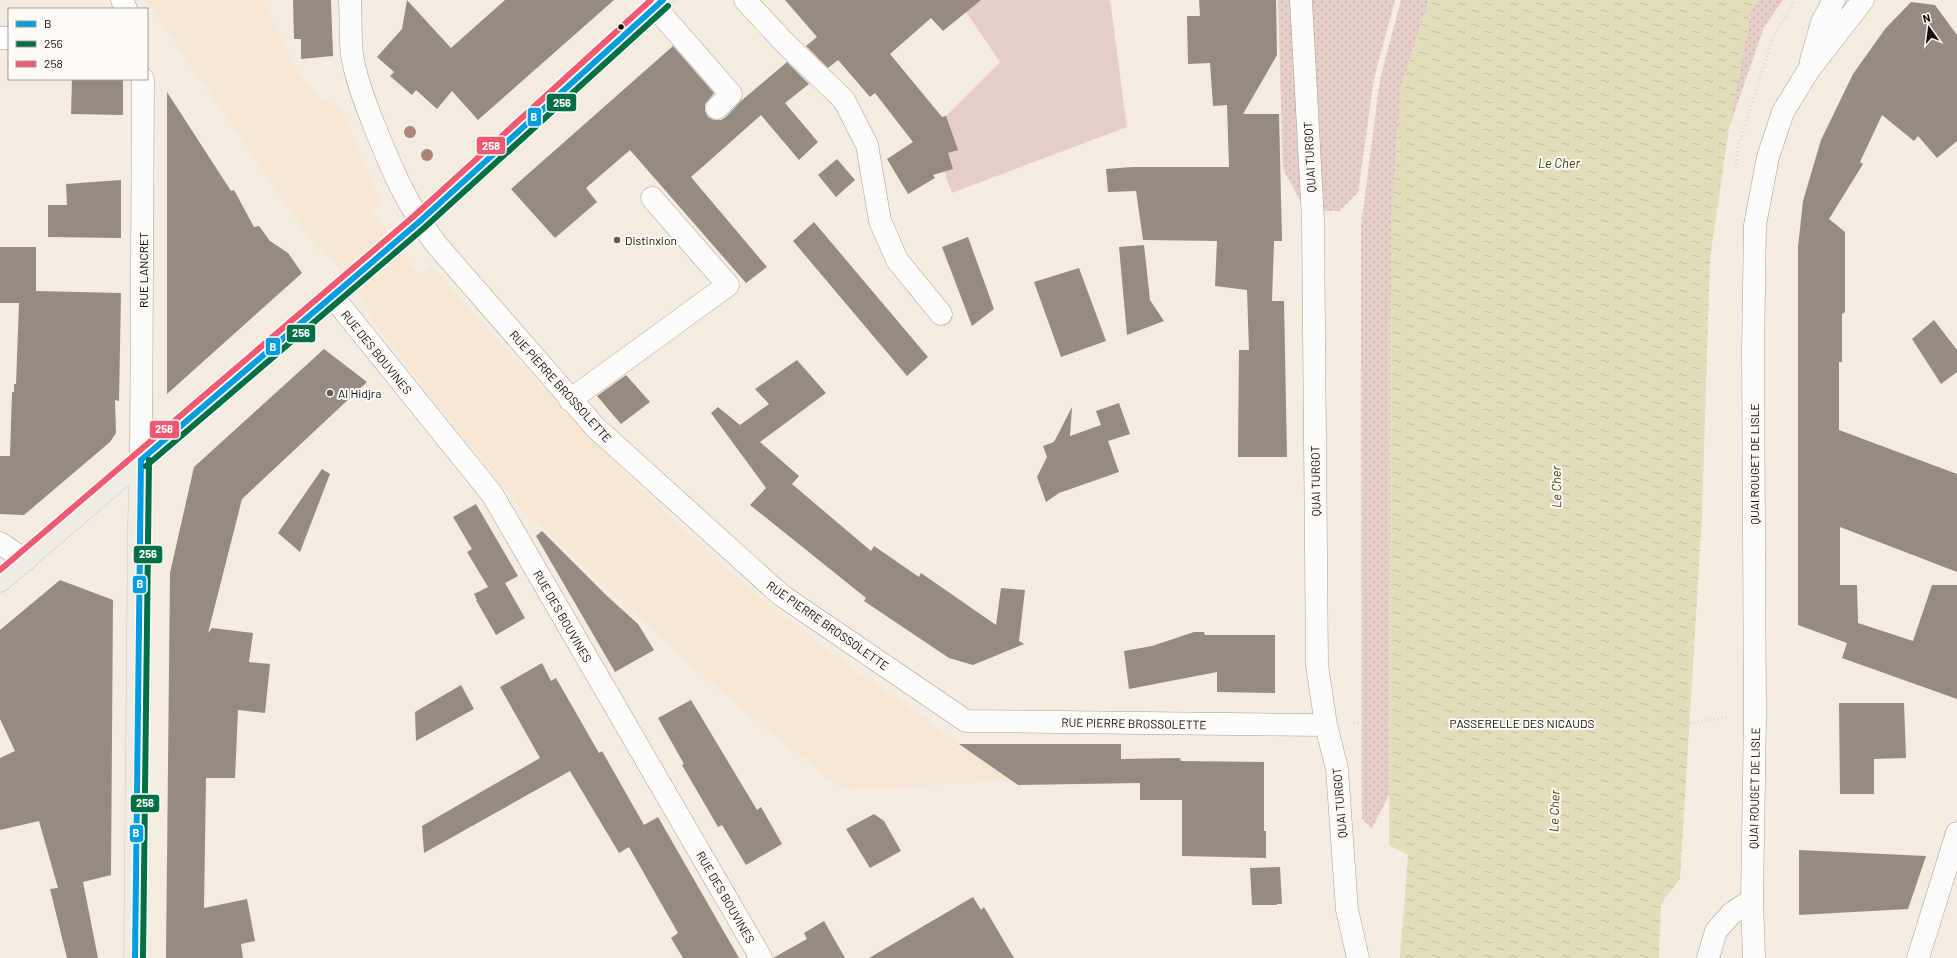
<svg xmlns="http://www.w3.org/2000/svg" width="1957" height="958" font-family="Barlow,sans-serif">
  <defs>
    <pattern id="grass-dots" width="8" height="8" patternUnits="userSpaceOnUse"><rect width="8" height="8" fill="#e6cfc6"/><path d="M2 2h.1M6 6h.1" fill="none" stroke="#c4b1a9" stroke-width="1.8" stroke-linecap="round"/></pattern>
    <pattern id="water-ripples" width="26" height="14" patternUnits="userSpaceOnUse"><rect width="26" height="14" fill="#e2debc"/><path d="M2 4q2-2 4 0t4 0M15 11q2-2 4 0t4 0" fill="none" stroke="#c1bda0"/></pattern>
  </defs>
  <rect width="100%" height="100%" fill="#f4ebe1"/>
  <!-- built -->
  <path fill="#f6e6d4" d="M 146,0 L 263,0 L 298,72 L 317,96 L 341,109 L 380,201 L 370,210 L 419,275 L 431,266 L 510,354 L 593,439 L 666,513 L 746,586 L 841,660 L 1012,781 L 843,789 L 770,732 L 681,656 L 520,508 L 368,316 L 372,314 L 323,247 L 318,250 Z"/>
  <!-- grass -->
  <path fill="url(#grass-dots)" d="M 1278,0 L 1395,0 L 1374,78 L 1358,193 L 1339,211 L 1306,211 L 1283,169 Z
    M 1401,0 L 1429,0 L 1401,87 L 1391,225 L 1389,795 L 1372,828 L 1362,819 L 1361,226 L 1380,79 Z
    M 1758,0 L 1783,0 L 1764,27 L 1729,128 L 1751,10 Z"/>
  <!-- garden -->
  <path fill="#e6cfc6" d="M 955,0 L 1110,0 L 1127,127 L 952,193 L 927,123 L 946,116 L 1000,62 L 966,12 Z"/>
  <!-- water -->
  <path fill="url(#water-ripples)" d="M 1429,0 L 1758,0 L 1751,10 L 1729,128 L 1710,258 L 1702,516 L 1680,879 L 1661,904 L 1659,958 L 1400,958 L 1408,855 L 1389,845 L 1391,225 L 1401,87 Z"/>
  <!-- building -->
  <path fill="#958b82" d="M 293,0 L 331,0 L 333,56 L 301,59 L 301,39 L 294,39 Z
    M 407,0 L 451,48 L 505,0 L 614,0 L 478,120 L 452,91 L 437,109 L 416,90 L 412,95 L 390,76 L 394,72 L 377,57 L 402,29 Z
    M 785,0 L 981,0 L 943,31 L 931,18 L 890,54 L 942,117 L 946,116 L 958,150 L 948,153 L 953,169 L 933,175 L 935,178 L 908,194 L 887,159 L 913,142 L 875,93 L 870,97 L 838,60 L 828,68 L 806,46 L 817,37 Z
    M 1199,0 L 1276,0 L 1277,55 L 1243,114 L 1279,114 L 1282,241 L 1274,241 L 1272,301 L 1284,301 L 1287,457 L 1238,457 L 1239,350 L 1249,350 L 1247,290 L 1215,286 L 1217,241 L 1143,240 L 1136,191 L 1108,192 L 1106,169 L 1132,167 L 1229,167 L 1227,105 L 1213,106 L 1210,63 L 1188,64 L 1187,16 L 1200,16 Z
    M 1911,2 L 1935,5 L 1957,35 L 1957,141 L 1937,158 L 1918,136 L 1914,141 L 1882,115 L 1860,162 L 1863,164 L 1829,219 L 1845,232 L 1845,312 L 1842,314 L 1842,362 L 1839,362 L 1839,430 L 1957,474 L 1957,572 L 1840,527 L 1840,585 L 1857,585 L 1858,623 L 1913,641 L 1932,585 L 1957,585 L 1957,699 L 1842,658 L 1847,643 L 1798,625 L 1798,247 L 1803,201 L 1821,140 L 1853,74 L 1885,29 Z
    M 673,46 L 714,93 L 705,104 L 705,111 L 708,117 L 714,120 L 721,120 L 726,117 L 741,101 L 787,62 L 809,84 L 785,103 L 818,142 L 799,160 L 761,115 L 691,177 L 767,267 L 746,283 L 630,150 L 586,188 L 597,202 L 555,238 L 511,189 Z
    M 72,79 L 123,79 L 123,115 L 71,114 Z
    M 167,92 L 231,191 L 234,190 L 254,227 L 259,226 L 270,241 L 288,253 L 302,273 L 167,394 Z
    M 837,159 L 855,180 L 836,197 L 818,175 Z
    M 121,180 L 121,238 L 48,237 L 48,205 L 67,205 L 66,184 Z
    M 814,222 L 928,357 L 907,376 L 793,241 Z
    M 968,237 L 994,309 L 972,326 L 942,247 Z
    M 1144,245 L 1150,300 L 1164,321 L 1127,335 L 1119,247 Z
    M 0,247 L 36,247 L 36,291 L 121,293 L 119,401 L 115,400 L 116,433 L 110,442 L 24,515 L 0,514 L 0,456 L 10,456 L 12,392 L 14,392 L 14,384 L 16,384 L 19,303 L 0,303 Z
    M 1079,268 L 1106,341 L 1061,357 L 1034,282 Z
    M 1934,320 L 1957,350 L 1957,372 L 1941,384 L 1912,339 Z
    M 324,349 L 367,382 L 242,499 L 208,633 L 212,628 L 253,633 L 249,662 L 270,664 L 265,713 L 238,710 L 235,778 L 206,778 L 204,908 L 247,899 L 255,941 L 241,944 L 243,958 L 166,958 L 170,573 L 194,467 Z
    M 797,360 L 826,393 L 760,442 L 799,476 L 792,484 L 871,551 L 874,546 L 919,577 L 921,573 L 996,625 L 1001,588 L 1025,590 L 1019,641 L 1024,644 L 973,665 L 949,658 L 864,601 L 866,598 L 750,505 L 766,488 L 711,413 L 718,407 L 740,425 L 769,404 L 755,389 Z
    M 626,375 L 650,402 L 621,424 L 597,396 Z
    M 1119,403 L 1130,434 L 1108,441 L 1119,472 L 1059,493 L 1046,502 L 1037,477 L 1047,457 L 1043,446 L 1054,442 L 1072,407 L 1070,436 L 1101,425 L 1096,411 Z
    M 322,469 L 330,474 L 300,552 L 278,533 Z
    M 476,504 L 518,576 L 505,583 L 525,618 L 496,635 L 476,600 L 477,600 L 474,594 L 488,587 L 467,552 L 472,549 L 453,517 Z
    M 542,531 L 606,595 L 638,624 L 654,650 L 615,672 L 536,536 Z
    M 60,580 L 113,600 L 111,875 L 83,882 L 98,958 L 67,958 L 50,889 L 58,888 L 39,821 L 0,830 L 0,758 L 15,751 L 0,719 L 0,630 Z
    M 1194,632 L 1204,632 L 1205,635 L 1275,635 L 1275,693 L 1217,692 L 1217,672 L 1129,689 L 1124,651 L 1152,646 Z
    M 542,663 L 551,681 L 556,678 L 599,753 L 602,751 L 644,825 L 658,817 L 739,958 L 683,958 L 671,938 L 678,933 L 629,847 L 619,853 L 570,771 L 424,853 L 422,826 L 540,758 L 500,687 Z
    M 461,685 L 474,709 L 416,741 L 415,712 Z
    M 691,700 L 757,810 L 761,807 L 782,844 L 746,865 L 722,825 L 718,827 L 682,765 L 684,764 L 658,718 Z
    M 1839,703 L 1904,703 L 1906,758 L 1874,759 L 1874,794 L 1840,794 Z
    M 959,744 L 1121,744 L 1121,759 L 1180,758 L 1181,761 L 1264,762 L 1264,831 L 1266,831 L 1266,858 L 1182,856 L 1182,800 L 1140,800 L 1140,783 L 1018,785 Z
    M 874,814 L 884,821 L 901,851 L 870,868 L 846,829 Z
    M 1799,850 L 1905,855 L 1926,856 L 1908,909 L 1799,915 Z
    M 1280,867 L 1282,904 L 1277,904 L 1277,905 L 1252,905 L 1250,868 Z
    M 973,897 L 981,910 L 984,907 L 1014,958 L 869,958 Z
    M 824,921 L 845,958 L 773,958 L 807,939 L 804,933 Z"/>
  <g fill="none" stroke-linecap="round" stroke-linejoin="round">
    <!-- minor casing -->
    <g stroke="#a6a098" stroke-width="23">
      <path id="minor" d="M 122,0 L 126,9
        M 350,0 C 351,18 350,37 352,55 C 356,79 365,103 374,125 C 391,168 408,207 436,244 L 596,428 L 781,595 L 966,721 L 1326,725
        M 745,0 L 784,42 L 844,100 L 867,145 L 880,221 L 897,260 L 941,314
        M 1301,0 L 1313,220 L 1317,665 L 1326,725 L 1337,769 L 1347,910 L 1358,958
        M 655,7 L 731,94 L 717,108
        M 0,38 L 9,38
        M 1811,61 L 1822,22 L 1834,0
        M 333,297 L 492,494 L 761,958
        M 570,400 L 728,285 L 652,198
        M 141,460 L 143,79
        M 0,543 L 25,560
        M 1708,958 L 1716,931 L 1732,913 L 1752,900
        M 1754,958 L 1752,900 L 1755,716 L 1753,351 L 1755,225 L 1768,157 L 1783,112 L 1808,71 L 1863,0
        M 1918,958 L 1957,833"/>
    </g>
    <!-- major casing -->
    <g stroke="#ccc8c3" stroke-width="23">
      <path id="major" d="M 0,581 L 419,222 L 663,0
        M 135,958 L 139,524 L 141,460"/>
    </g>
    <!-- path -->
    <path stroke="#dad7d4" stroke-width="2.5" stroke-dasharray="1 3" stroke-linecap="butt" d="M 1736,168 L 1738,146 L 1773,37 L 1795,0
      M 1354,723 L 1691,723 L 1728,717"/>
    <!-- minor -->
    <use href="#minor" stroke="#fdfcfa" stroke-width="22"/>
    <!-- major -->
    <use href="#major" stroke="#f0ece4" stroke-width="22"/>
    <!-- bus-1 casing -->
    <g stroke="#fefbf7" stroke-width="9">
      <path id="bus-1" d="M 141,460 L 419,222 L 663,0
        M 135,958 L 141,460"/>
    </g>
    <!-- bus-2 casing -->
    <g stroke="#fefbf7" stroke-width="9">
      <path id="bus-2" d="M 146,466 L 424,228 L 668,6
        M 143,958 L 149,460"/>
    </g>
    <!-- bus-3 casing -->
    <g stroke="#fefbf7" stroke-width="9">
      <path id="bus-3" d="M 0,570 L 414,216 L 651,0"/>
    </g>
    <!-- bus-1 -->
    <use href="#bus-1" stroke="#009ee1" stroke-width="6"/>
    <!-- bus-2 -->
    <use href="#bus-2" stroke="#016f45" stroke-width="6"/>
    <!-- bus-3 -->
    <use href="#bus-3" stroke="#f05972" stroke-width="6"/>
  </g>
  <!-- trees -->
  <g fill="#aa867a">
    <circle cx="410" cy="132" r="6"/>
    <circle cx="427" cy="155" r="6"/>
  </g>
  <!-- markers -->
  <circle fill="#140e08" stroke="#fefbf7" stroke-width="1.5" cx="621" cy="27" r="3.5"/>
  <g fill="#625b54" stroke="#fefbf7" stroke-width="1.5">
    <circle cx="617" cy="240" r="4"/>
    <circle cx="330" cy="393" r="4"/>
  </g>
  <g text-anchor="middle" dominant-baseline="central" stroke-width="4" stroke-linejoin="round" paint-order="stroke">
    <!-- street labels -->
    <g font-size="12" fill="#140e08" stroke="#fefbf7">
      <text transform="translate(1309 157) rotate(-93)">QUAI TURGOT</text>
      <text transform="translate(143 270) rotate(-90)">RUE LANCRET</text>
      <text transform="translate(377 352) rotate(51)">RUE DES BOUVINES</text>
      <text transform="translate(561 386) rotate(48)">RUE PIERRE BROSSOLETTE</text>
      <text transform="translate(1754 464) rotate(-90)">QUAI ROUGET DE LISLE</text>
      <text transform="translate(1315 481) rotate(-91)">QUAI TURGOT</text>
      <text transform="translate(563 616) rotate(60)">RUE DES BOUVINES</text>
      <text transform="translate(828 625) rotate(35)">RUE PIERRE BROSSOLETTE</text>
      <text transform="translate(1134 723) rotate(1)">RUE PIERRE BROSSOLETTE</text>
      <text x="1522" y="723">PASSERELLE DES NICAUDS</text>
      <text transform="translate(1754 788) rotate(-89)">QUAI ROUGET DE LISLE</text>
      <text transform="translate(1339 803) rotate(-95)">QUAI TURGOT</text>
      <text transform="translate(726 897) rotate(60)">RUE DES BOUVINES</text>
    </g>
    <!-- poi labels -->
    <g font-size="12" fill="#140e08" stroke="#fefbf7" text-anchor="start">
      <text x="625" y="240">Distinxion</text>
      <text x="338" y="393">Al Hidjra</text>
    </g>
    <!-- water labels -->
    <g font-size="13" font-style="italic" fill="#433f0a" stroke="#fefbf7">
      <text x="1559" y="163">Le Cher</text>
      <text transform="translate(1556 487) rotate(-91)">Le Cher</text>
      <text transform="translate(1554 811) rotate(-88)">Le Cher</text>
    </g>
  </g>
  <g stroke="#fefbf7" stroke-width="1.5">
    <rect x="546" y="93" width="31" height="19" rx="4" fill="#016f45"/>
    <rect x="527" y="107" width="15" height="20" rx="4" fill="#009ee1"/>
    <rect x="476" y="136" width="30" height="19" rx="4" fill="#f05972"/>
    <rect x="286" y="324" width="30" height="19" rx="4" fill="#016f45"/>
    <rect x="265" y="337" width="16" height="19" rx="4" fill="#009ee1"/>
    <rect x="149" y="420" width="31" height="19" rx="4" fill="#f05972"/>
    <rect x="133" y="545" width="30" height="19" rx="4" fill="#016f45"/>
    <rect x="132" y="575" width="15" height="19" rx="4" fill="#009ee1"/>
    <rect x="130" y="794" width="30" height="19" rx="4" fill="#016f45"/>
    <rect x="129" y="824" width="15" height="19" rx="4" fill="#009ee1"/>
  </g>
  <g font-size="11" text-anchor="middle" font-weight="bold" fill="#fff">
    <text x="562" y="107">256</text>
    <text x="534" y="121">B</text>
    <text x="491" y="150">258</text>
    <text x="301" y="337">256</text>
    <text x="273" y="351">B</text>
    <text x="164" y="433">258</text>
    <text x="148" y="558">256</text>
    <text x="140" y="588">B</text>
    <text x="145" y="807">256</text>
    <text x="136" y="837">B</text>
  </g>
  <!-- legend -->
  <rect x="8" y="8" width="140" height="72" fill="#fefbf7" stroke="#a09c97"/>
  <rect x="16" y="21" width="20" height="6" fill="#009ee1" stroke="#a09c97"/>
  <text x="44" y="28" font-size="12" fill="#140e08">B</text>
  <rect x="16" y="41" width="20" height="6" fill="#016f45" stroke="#a09c97"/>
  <text x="44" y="48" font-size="12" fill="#140e08">256</text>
  <rect x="16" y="61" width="20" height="6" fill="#f05972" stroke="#a09c97"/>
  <text x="44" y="68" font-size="12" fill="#140e08">258</text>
  <!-- north arrow -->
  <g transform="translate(1929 28) rotate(346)" stroke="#fefbf7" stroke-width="3" paint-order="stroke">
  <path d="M0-3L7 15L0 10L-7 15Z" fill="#140e08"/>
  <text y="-6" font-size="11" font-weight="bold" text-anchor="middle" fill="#140e08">N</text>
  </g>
</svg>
